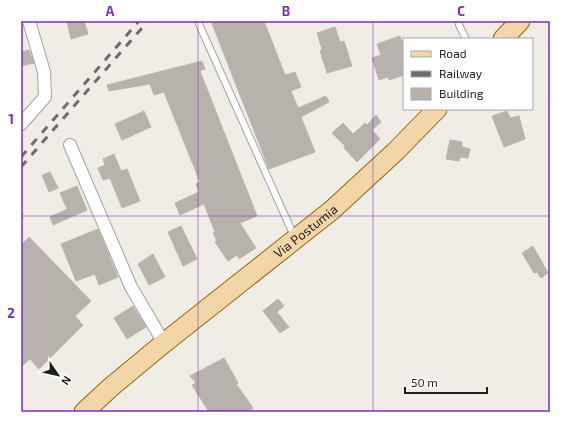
<svg xmlns="http://www.w3.org/2000/svg" width="571" height="433" font-family="'Exo 2',sans-serif">
  <rect width="100%" height="100%" fill="#efede6"/>
  <!-- building -->
  <path fill="#b8b2ac" stroke="#bfb5aa" d="M 67,21 L 84,21 L 88,34 L 71,39 Z
    M 211,21 L 264,21 L 285,75 L 295,72 L 301,87 L 291,91 L 298,108 L 326,96 L 329,102 L 301,117 L 315,152 L 269,169 Z
    M 335,27 L 340,42 L 344,41 L 352,66 L 327,73 L 320,51 L 322,49 L 317,33 Z
    M 400,36 L 404,47 L 404,75 L 389,80 L 388,77 L 379,80 L 372,58 L 381,55 L 377,44 Z
    M 29,50 L 34,63 L 21,66 L 21,52 Z
    M 202,61 L 205,69 L 200,71 L 257,216 L 240,223 L 256,248 L 239,259 L 237,255 L 228,261 L 215,242 L 217,241 L 213,233 L 215,232 L 204,204 L 180,215 L 175,203 L 199,192 L 196,184 L 200,182 L 164,92 L 154,95 L 150,84 L 109,91 L 107,85 Z
    M 144,111 L 151,127 L 122,140 L 115,124 Z
    M 507,111 L 510,118 L 519,116 L 525,139 L 504,147 L 492,116 Z
    M 376,115 L 381,122 L 372,130 L 380,139 L 357,162 L 344,148 L 345,146 L 332,133 L 343,123 L 353,134 L 365,123 L 367,125 Z
    M 450,140 L 462,142 L 462,147 L 470,149 L 468,158 L 460,157 L 459,161 L 446,159 Z
    M 114,154 L 121,171 L 127,169 L 140,201 L 122,208 L 110,178 L 103,180 L 98,168 L 105,165 L 103,159 Z
    M 50,172 L 58,188 L 49,192 L 42,175 Z
    M 77,186 L 87,210 L 53,225 L 50,217 L 67,209 L 60,193 Z
    M 181,226 L 197,259 L 183,266 L 168,232 Z
    M 98,229 L 118,277 L 99,285 L 95,274 L 76,281 L 61,244 Z
    M 29,237 L 91,301 L 75,316 L 83,325 L 39,369 L 30,359 L 21,367 L 21,245 Z
    M 533,246 L 548,273 L 541,278 L 537,272 L 534,273 L 522,253 Z
    M 153,254 L 165,277 L 149,285 L 138,264 Z
    M 278,299 L 284,306 L 277,312 L 289,327 L 280,333 L 263,311 Z
    M 133,306 L 146,327 L 127,339 L 114,318 Z
    M 224,358 L 238,383 L 236,384 L 253,408 L 250,412 L 209,412 L 192,385 L 196,383 L 190,376 Z"/>
  <g fill="none" stroke-linecap="round" stroke-linejoin="round">
    <!-- service casing -->
    <g stroke="#a3a3a3" stroke-width="8">
      <path id="service" d="M 199,24 L 294,236
        M 459,25 L 466,39"/>
    </g>
    <!-- minor casing -->
    <g stroke="#a3a3a3" stroke-width="14">
      <path id="minor" d="M 21,124 L 45,97 L 44,72 L 29,21
        M 70,145 L 131,287 L 164,343"/>
    </g>
    <!-- primary casing -->
    <g stroke="#8c690e" stroke-width="21">
      <g id="primary">
        <path d="M 503,39 L 520,21"/>
        <path id="s1" d="M 84,412 L 111,387 L 164,343 L 332,210 L 396,151 L 437,109"/>
      </g>
    </g>
    <!-- service -->
    <use href="#service" stroke="#fff" stroke-width="6"/>
    <!-- minor -->
    <use href="#minor" stroke="#fff" stroke-width="12"/>
    <!-- primary -->
    <use href="#primary" stroke="#f3d6a7" stroke-width="19"/>
    <!-- rail -->
    <path stroke="#6d6d6d" stroke-width="3" stroke-dasharray="8 8" stroke-linecap="butt" d="M 21,157 L 139,21
      M 21,167 L 148,21"/>
  </g>
  <!-- grid -->
  <path fill="none" stroke="#7b2cbf" stroke-width="1" stroke-opacity="0.55" d="M 198,21 L 198,412M 373,21 L 373,412M 21,216 L 550,216"/>
  <g text-anchor="middle" dominant-baseline="central" stroke-width="3" stroke-linejoin="round" paint-order="stroke">
    <!-- street labels -->
    <g font-size="13" fill="#1f1f1f" stroke="#fff">
      <text stroke="none"><textPath href="#s1" startOffset="286">Via Postumia</textPath></text>
    </g>
  </g>
  <!-- border -->
  <rect width="571" height="433" fill="none" stroke="#ffffff" stroke-width="44"/>
  <!-- legend -->
  <rect x="403" y="38" width="130" height="72" fill="#ffffff" stroke="#a5a5a5"/>
  <rect x="411" y="51" width="20" height="6" fill="#f3d6a7" stroke="#a5a5a5"/>
  <text x="439" y="58" font-size="12" fill="#1f1f1f">Road</text>
  <rect x="411" y="71" width="20" height="6" fill="#6d6d6d" stroke="#a5a5a5"/>
  <text x="439" y="78" font-size="12" fill="#1f1f1f">Railway</text>
  <rect x="411" y="88" width="20" height="12" fill="#b8b2ac" stroke="#a5a5a5"/>
  <text x="439" y="98" font-size="12" fill="#1f1f1f">Building</text>
  <!-- north arrow -->
  <g transform="translate(58 375) rotate(124)" stroke="#ffffff" stroke-width="3" paint-order="stroke">
  <path d="M0-3L7 15L0 10L-7 15Z" fill="#1f1f1f"/>
  <text y="-6" font-size="11" font-weight="bold" text-anchor="middle" fill="#1f1f1f">N</text>
  </g>
  <!-- scale -->
  <path d="M405 387v6h82v-6" fill="none" stroke="#1f1f1f" stroke-width="2"/>
  <text x="411" y="387" font-size="12" fill="#1f1f1f" stroke="#ffffff" stroke-width="3" paint-order="stroke">50 m</text>
  <rect x="22" y="22" width="527" height="389" fill="none" stroke="#7b2cbf" stroke-width="1.5"/>
  <g font-size="13" text-anchor="middle" font-weight="bold" fill="#7b2cbf">
    <text x="110" y="16">A</text>
    <text x="286" y="16">B</text>
    <text x="461" y="16">C</text>
    <text x="11" y="124">1</text>
    <text x="11" y="318">2</text>
  </g>
</svg>
